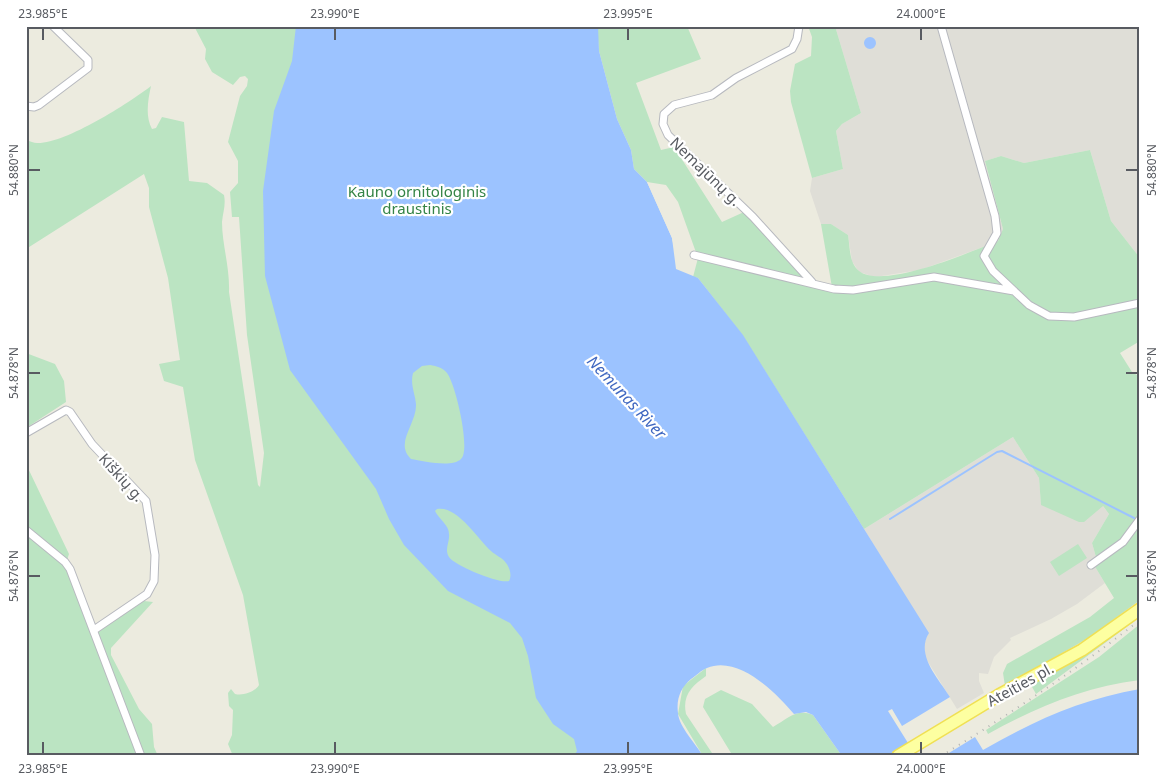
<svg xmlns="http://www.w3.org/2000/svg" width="1166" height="782" font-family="'Noto Sans',sans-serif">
  <rect width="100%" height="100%" fill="#ecebdf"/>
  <!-- industrial -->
  <path fill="#dfded7" d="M 835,26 L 1140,26 L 1140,258 L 1111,221 L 1090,150 L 1024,163 L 1001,156 L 985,161 L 1003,229 L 997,242 L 920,270 L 875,277 L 859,272 L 852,261 L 848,235 L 831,224 L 821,224 L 810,191 L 812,178 L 843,169 L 836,131 L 842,124 L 861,113 Z
    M 1013,437 L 1039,478 L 1041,505 L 1102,505 L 1109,514 L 1092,543 L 1096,557 L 1094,565 L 1105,583 L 1077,604 L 1051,619 L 1010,638 L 1011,640 L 994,657 L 988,674 L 979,673 L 979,681 L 984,693 L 957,709 L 925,657 L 924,645 L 928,633 L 864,529 Z"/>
  <!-- green -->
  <path fill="#bbe4c2" d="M 194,26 L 687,26 L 701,59 L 636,83 L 661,150 L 674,147 L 722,222 L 744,212 L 812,286 L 833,293 L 821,224 L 831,224 L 848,235 C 850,247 849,263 859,271 C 883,290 970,252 998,241 L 1003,229 L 985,161 L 1001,156 L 1024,163 L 1090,150 L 1111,221 L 1140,258 L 1140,341 L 1120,353 L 1132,372 L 1140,377 L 1140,512 L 1123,538 L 1096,557 L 1092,543 L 1109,514 L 1103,506 L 1084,522 L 1079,522 L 1041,505 L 1039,478 L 1013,437 L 864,529 L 743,336 L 698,278 L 693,277 L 698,258 L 678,202 L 666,185 L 647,182 L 634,169 L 631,150 L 617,119 L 599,51 L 597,28 L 584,756 L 233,756 L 228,744 L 232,735 L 233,710 L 229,706 L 228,693 L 231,689 L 235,694 C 243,696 255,692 259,685 L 243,595 L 195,460 L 183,387 L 164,381 L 159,364 L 180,360 L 168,278 L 149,207 L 149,188 L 144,174 L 26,249 L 26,140 C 30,141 34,143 37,143 C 65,144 129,103 151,86 C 148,100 145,116 152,129 L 156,128 L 162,117 L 184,122 L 189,181 L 207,183 L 224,195 C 226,205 223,212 222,222 C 222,244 230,268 229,292 L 258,485 L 260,487 L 264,453 L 247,335 L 239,217 L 232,217 L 230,192 L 238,183 L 238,161 L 228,142 L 240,96 L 247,86 L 248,79 L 245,76 L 240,77 L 233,85 L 212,72 L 205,59 L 206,49 Z
    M 808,26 L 835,26 L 861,113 L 842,124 L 836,131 L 843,169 L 812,178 L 791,102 L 790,91 L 795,64 L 811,56 L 812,37 Z
    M 26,353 L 55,364 L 64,381 L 66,402 L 26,428 Z
    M 26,464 L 69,554 L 67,560 L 68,573 L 138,756 L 26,756 Z
    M 1140,525 L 1140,600 L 1090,637 L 1005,686 L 1003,673 L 1007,664 L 1090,617 L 1114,598 L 1094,565 L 1128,542 Z
    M 1078,544 L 1087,558 L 1059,576 L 1050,562 Z
    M 144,601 L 153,602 L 111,648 L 111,655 L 139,709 L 152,724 L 154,747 L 158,756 L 144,756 L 96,631 Z
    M 1140,613 L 1140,617 L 1036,694 L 1031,685 L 1075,660 Z
    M 1140,624 L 1140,680 C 1084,687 1037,707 988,734 L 986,730 L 1099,657 Z
    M 706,668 L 706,676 C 692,686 682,695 686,714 L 714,756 L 703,756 L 678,714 L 683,686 Z
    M 721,690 L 752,704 L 773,727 C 787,719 797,708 813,715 L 842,756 L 727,756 L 731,753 L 703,707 L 705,699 Z"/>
  <!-- water -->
  <path fill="#9cc3ff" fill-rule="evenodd" d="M 296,26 L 598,26 L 599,51 L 617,119 L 631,150 L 634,169 L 647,182 L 672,238 L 676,269 L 698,278 L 743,335 L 929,633 C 915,655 939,679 950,697 L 902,726 L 892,709 L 888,711 L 908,743 L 887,756 L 842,756 L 813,715 L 806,712 L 794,714 C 776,693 739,655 707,668 C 701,670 696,676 691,679 C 681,687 676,699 678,713 C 679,727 696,744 703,756 L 574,756 L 577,751 L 574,739 L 553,724 L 536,698 L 528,656 L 522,638 L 510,623 L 448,591 L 404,545 L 389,519 L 376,489 L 290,370 L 265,276 L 263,191 L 274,111 L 292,61 ZM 430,365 C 437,366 443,368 447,373 C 456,385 471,451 461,459 C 452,468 423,461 411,459 C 394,443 417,424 416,404 C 415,393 410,384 413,373 L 422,366 ZM 437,509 C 457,505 478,539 491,551 C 495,555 503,558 506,563 C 510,568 512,576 509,581 C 499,584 455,566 449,557 C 444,549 450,542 449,534 C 449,525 439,519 435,511 Z
    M864 43a6 6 0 1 1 12 0a6 6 0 1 1-12 0Z
    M 1140,689 L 1140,756 L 944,756 L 975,737 L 983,750 C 1033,721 1082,699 1140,689 Z"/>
  <!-- pier -->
  <path fill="#ecebdf" d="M 647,182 L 650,183 L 674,237 L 679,258 L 676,258 L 672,238 Z"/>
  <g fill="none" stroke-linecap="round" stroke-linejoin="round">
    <!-- stream -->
    <path stroke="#9cc3ff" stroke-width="2" d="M 890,519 L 997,452 L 1002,451 L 1134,518"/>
    <!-- street casing -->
    <g stroke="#b7b9bf" stroke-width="9">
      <path id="street" d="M 799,26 L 797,39 L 792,49 L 736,78 L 712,95 L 674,105 L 664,114 L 663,124 L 668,135 L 753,217 L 812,282
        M 941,26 L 995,216 L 997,233 L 984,256 L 993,271 L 1029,305 L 1049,316 L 1074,317 L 1140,303
        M 26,106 L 34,107 L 39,105 L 88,68 L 88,60 L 85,57 L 53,26
        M 694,255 L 834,289 L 853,290 L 934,277 L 1014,291
        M 26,433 L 66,410 L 70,412 L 92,444 L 146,501 L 155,555 L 154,581 L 147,594 L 94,630
        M 26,530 L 65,562 L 70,569 L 141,756
        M 1091,565 L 1123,542 L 1140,519"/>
    </g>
    <!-- primary casing -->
    <g stroke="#f0e054" stroke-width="14">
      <path id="primary" d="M 898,756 L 999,695 L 1082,650 L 1140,609"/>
    </g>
    <!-- street -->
    <use href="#street" stroke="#fff" stroke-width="7"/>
    <!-- primary -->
    <use href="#primary" stroke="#fdffa1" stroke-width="11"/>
    <!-- rail -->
    <path stroke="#b3b4b4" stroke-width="2" stroke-dasharray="1 6" stroke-linecap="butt" d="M 941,756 C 1010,714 1076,670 1140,620"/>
  </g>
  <!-- ticks -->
  <path fill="none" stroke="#585b61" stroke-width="2" d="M 43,28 L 43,40M 335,28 L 335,40M 628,28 L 628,40M 921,28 L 921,40M 28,170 L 40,170M 1126,170 L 1138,170M 28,373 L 40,373M 1126,373 L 1138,373M 28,576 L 40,576M 1126,576 L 1138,576M 43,742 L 43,754M 335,742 L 335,754M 628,742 L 628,754M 921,742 L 921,754"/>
  <g text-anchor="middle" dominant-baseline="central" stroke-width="4.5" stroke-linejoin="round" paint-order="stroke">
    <!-- street labels -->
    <g font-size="15" fill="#585b61" stroke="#fff">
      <text transform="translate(706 171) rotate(44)">Nemajūnų g.</text>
      <text transform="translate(122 477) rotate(48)">Kiškių g.</text>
      <text transform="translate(1020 684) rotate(-29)">Ateities pl.</text>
    </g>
    <!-- park labels -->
    <g font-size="15" fill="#348446" stroke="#fff">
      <text x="417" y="191">Kauno ornitologinis<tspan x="417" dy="17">draustinis</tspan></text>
    </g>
    <!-- water labels -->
    <g font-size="16" font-style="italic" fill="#4068c1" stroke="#fff">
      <text transform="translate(627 397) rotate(47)">Nemunas River</text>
    </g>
  </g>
  <!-- border -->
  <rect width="1166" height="782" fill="none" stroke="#ffffff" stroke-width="55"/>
  <rect x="28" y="28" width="1110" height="726" fill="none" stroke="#585b61" stroke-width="2"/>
  <g font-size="12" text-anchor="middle" fill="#585b61">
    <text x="43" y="18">23.985°E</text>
    <text x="335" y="18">23.990°E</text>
    <text x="628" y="18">23.995°E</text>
    <text x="921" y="18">24.000°E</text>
    <text transform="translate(14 170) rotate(-90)" y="4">54.880°N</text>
    <text transform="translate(1152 170) rotate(-90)" y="4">54.880°N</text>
    <text transform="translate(14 373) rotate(-90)" y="4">54.878°N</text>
    <text transform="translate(1152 373) rotate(-90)" y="4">54.878°N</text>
    <text transform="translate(14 576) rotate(-90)" y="4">54.876°N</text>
    <text transform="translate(1152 576) rotate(-90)" y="4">54.876°N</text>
    <text x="43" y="773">23.985°E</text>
    <text x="335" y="773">23.990°E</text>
    <text x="628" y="773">23.995°E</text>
    <text x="921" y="773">24.000°E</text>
  </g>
</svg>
